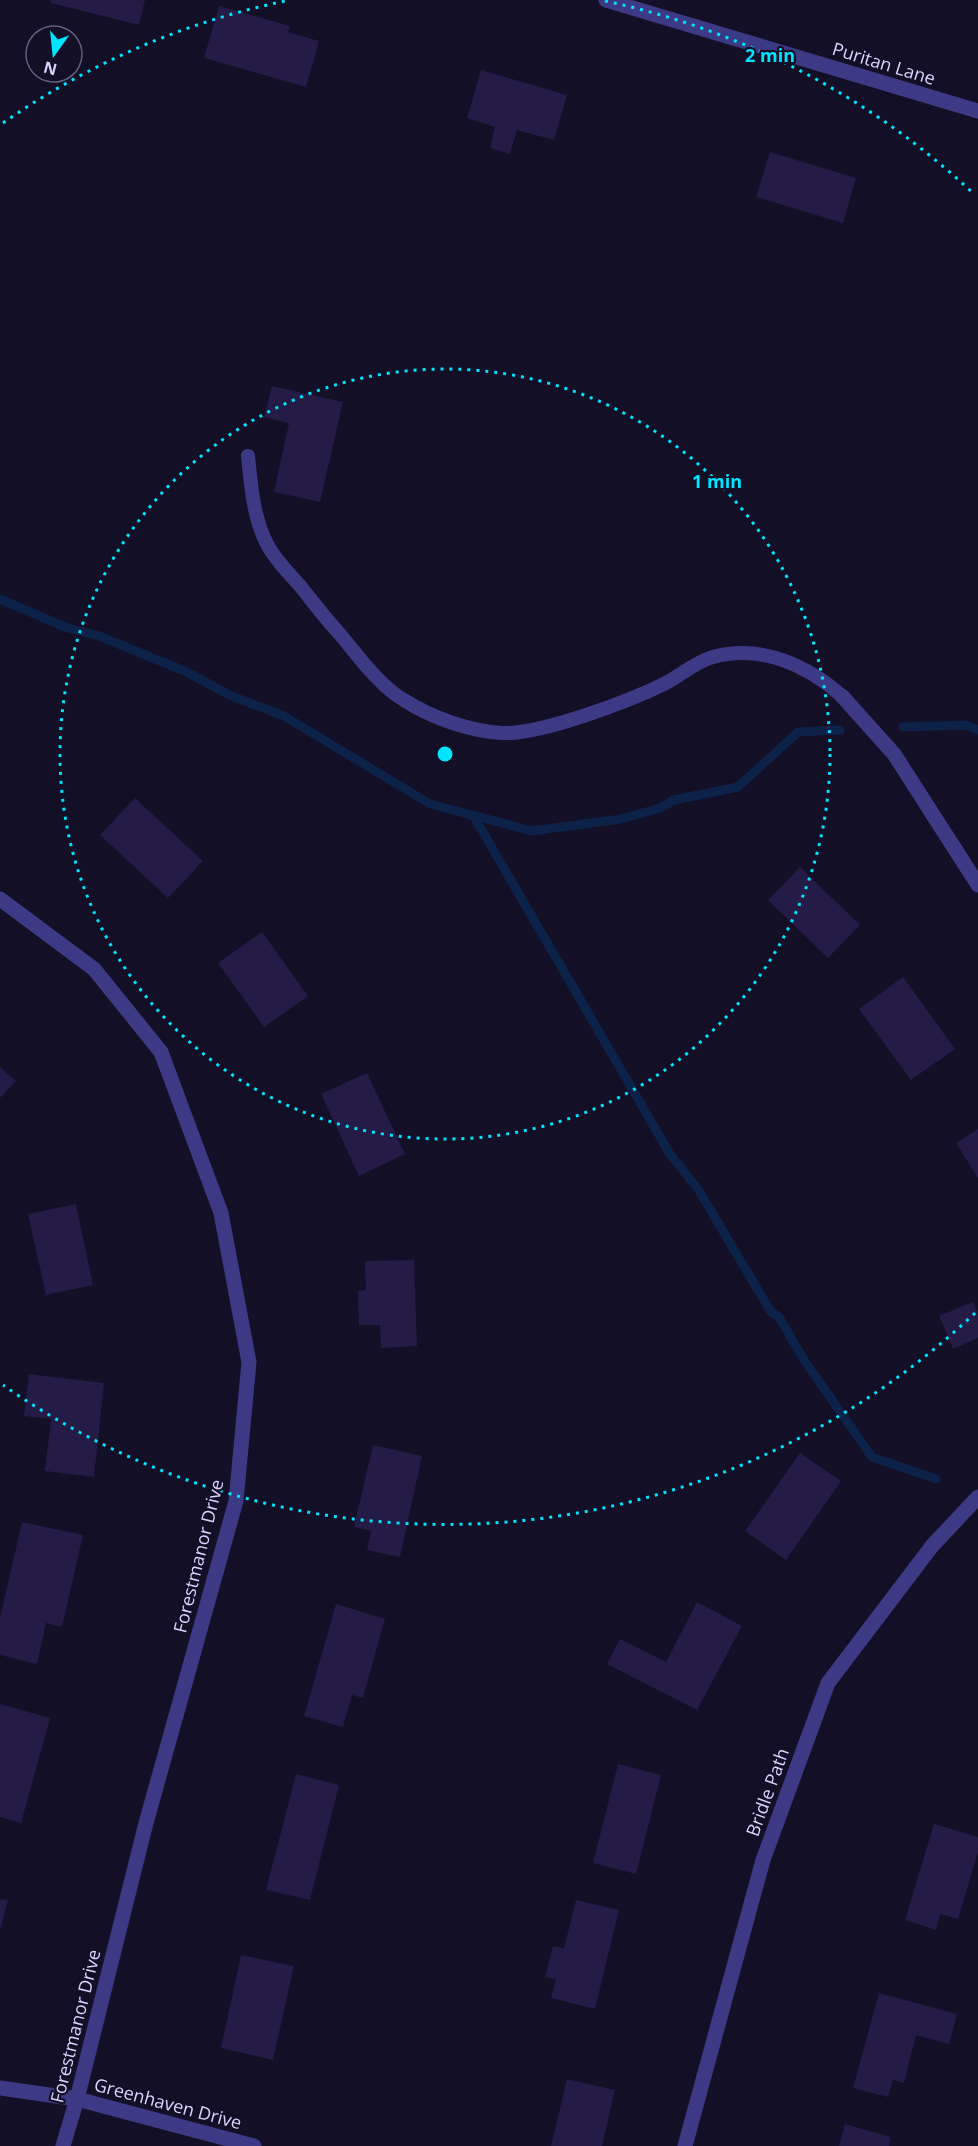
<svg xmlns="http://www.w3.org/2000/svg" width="978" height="2146" font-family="'Open Sans',sans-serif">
  <rect width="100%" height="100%" fill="#130f26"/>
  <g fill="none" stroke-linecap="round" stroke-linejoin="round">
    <!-- stream -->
    <path stroke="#0c2248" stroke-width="9" d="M 0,599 L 65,627 L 99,636 L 187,672 L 229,695 L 284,716 L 430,804 L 532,831 L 621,819 L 660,808 L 674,800 L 738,787 L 798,732 L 840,730
      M 903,727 L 967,725 L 978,730
      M 473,815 L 670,1154 L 698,1189 L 771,1312 L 779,1317 L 804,1360 L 872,1457 L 936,1479"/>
  </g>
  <!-- building -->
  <path fill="#241b47" d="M 51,0 L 145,0 L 139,25 L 51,3 Z
    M 219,6 L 290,26 L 288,32 L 319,41 L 306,87 L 204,58 Z
    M 481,70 L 567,95 L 554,140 L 517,130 L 510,154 L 490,148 L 495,127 L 467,118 Z
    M 770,152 L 856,178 L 843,223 L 756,197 Z
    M 272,386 L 343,402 L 320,502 L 274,492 L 289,423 L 264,417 Z
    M 135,798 L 203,861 L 168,898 L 100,835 Z
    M 800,867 L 860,925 L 828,958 L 768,900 Z
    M 262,932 L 308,996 L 264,1027 L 218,963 Z
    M 903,977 L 955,1049 L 911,1080 L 859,1009 Z
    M 0,1067 L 16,1081 L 0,1098 Z
    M 367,1073 L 405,1154 L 359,1176 L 321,1094 Z
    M 978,1129 L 978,1178 L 956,1143 Z
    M 76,1204 L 93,1285 L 46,1295 L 28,1214 Z
    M 414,1260 L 417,1346 L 381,1348 L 380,1325 L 359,1325 L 358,1291 L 366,1290 L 365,1261 Z
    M 973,1302 L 978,1313 L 978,1338 L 953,1349 L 939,1316 Z
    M 29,1374 L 104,1383 L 94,1477 L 45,1471 L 51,1419 L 24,1416 Z
    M 373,1445 L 422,1456 L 400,1557 L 367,1550 L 371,1531 L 354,1527 Z
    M 800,1453 L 841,1481 L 786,1560 L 745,1531 Z
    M 22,1522 L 83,1535 L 62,1627 L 46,1623 L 37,1664 L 0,1655 L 0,1618 Z
    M 697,1602 L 742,1626 L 697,1710 L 607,1664 L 620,1639 L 666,1662 Z
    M 336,1604 L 385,1619 L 363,1698 L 352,1695 L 343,1727 L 304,1716 Z
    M 0,1704 L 50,1718 L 21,1823 L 0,1817 Z
    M 618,1764 L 661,1775 L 636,1874 L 593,1863 Z
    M 296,1774 L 339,1785 L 310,1900 L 266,1890 Z
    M 934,1824 L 978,1837 L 978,1852 L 958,1919 L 940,1914 L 936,1930 L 905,1920 Z
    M 0,1899 L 8,1900 L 1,1927 L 0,1927 Z
    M 576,1900 L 619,1910 L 595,2009 L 551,1998 L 556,1979 L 545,1977 L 553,1946 L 564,1948 Z
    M 241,1955 L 294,1966 L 273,2060 L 221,2048 Z
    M 879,1993 L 957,2014 L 949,2044 L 916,2035 L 904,2083 L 893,2080 L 888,2097 L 853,2088 Z
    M 567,2079 L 615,2090 L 602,2146 L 551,2146 Z
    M 845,2124 L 891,2137 L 889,2146 L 839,2146 Z"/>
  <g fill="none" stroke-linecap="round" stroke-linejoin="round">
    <!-- lane -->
    <path stroke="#3d3a85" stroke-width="14" d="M 248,456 C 251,485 253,517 267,544 C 275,560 289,573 301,587 C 313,602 325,618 338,632 C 357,654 379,686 404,700 C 432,718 469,731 502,733 C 540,735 630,701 666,683 C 681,675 697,661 713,657 C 761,644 807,665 842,696"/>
    <!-- street -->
    <path stroke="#3d3a85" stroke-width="15" d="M 606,0 L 978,111
      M 842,696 L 894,754 L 978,885
      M 0,899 L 94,969 L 161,1052 L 221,1213 L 249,1362 L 236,1501 L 146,1823 L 77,2099 L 63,2146
      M 0,2088 L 77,2099 L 254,2146
      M 685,2146 L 763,1860 L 828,1683 L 932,1546 L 978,1497"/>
  </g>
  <!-- distance rings -->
  <g fill="none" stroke="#00e5ff" stroke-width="3" stroke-dasharray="3 6">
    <circle cx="445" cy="754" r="385"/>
    <path d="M975 1313A770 770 0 0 1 3 1385M3 123A770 770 0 0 1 285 1M605 1A770 770 0 0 1 975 195"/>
  </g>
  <g text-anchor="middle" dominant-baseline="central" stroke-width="4.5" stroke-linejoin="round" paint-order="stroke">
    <!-- street labels -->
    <g font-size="18" fill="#d9d4ff" stroke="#130f26">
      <text transform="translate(884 63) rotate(17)">Puritan Lane</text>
      <text transform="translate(198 1556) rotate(-76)">Forestmanor Drive</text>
      <text transform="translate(767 1792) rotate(-70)">Bridle Path</text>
      <text transform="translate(75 2026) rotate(-76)">Forestmanor Drive</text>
      <text transform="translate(168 2103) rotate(15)">Greenhaven Drive</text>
    </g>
  </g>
  <circle cx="445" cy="754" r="9" fill="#00e5ff" stroke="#130f26" stroke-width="3"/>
  <g font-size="18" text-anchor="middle" font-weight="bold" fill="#00e5ff" stroke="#130f26" stroke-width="4.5" stroke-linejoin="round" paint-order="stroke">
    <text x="770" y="62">2 min</text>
    <text x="717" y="488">1 min</text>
  </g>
  <!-- north arrow -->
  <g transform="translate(54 54) rotate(195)"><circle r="28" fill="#130f26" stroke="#625e7d" stroke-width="1.5"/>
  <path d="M0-4.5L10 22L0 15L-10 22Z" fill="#00e5ff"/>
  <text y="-9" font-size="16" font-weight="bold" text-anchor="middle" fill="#d9d4ff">N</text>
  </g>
</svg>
